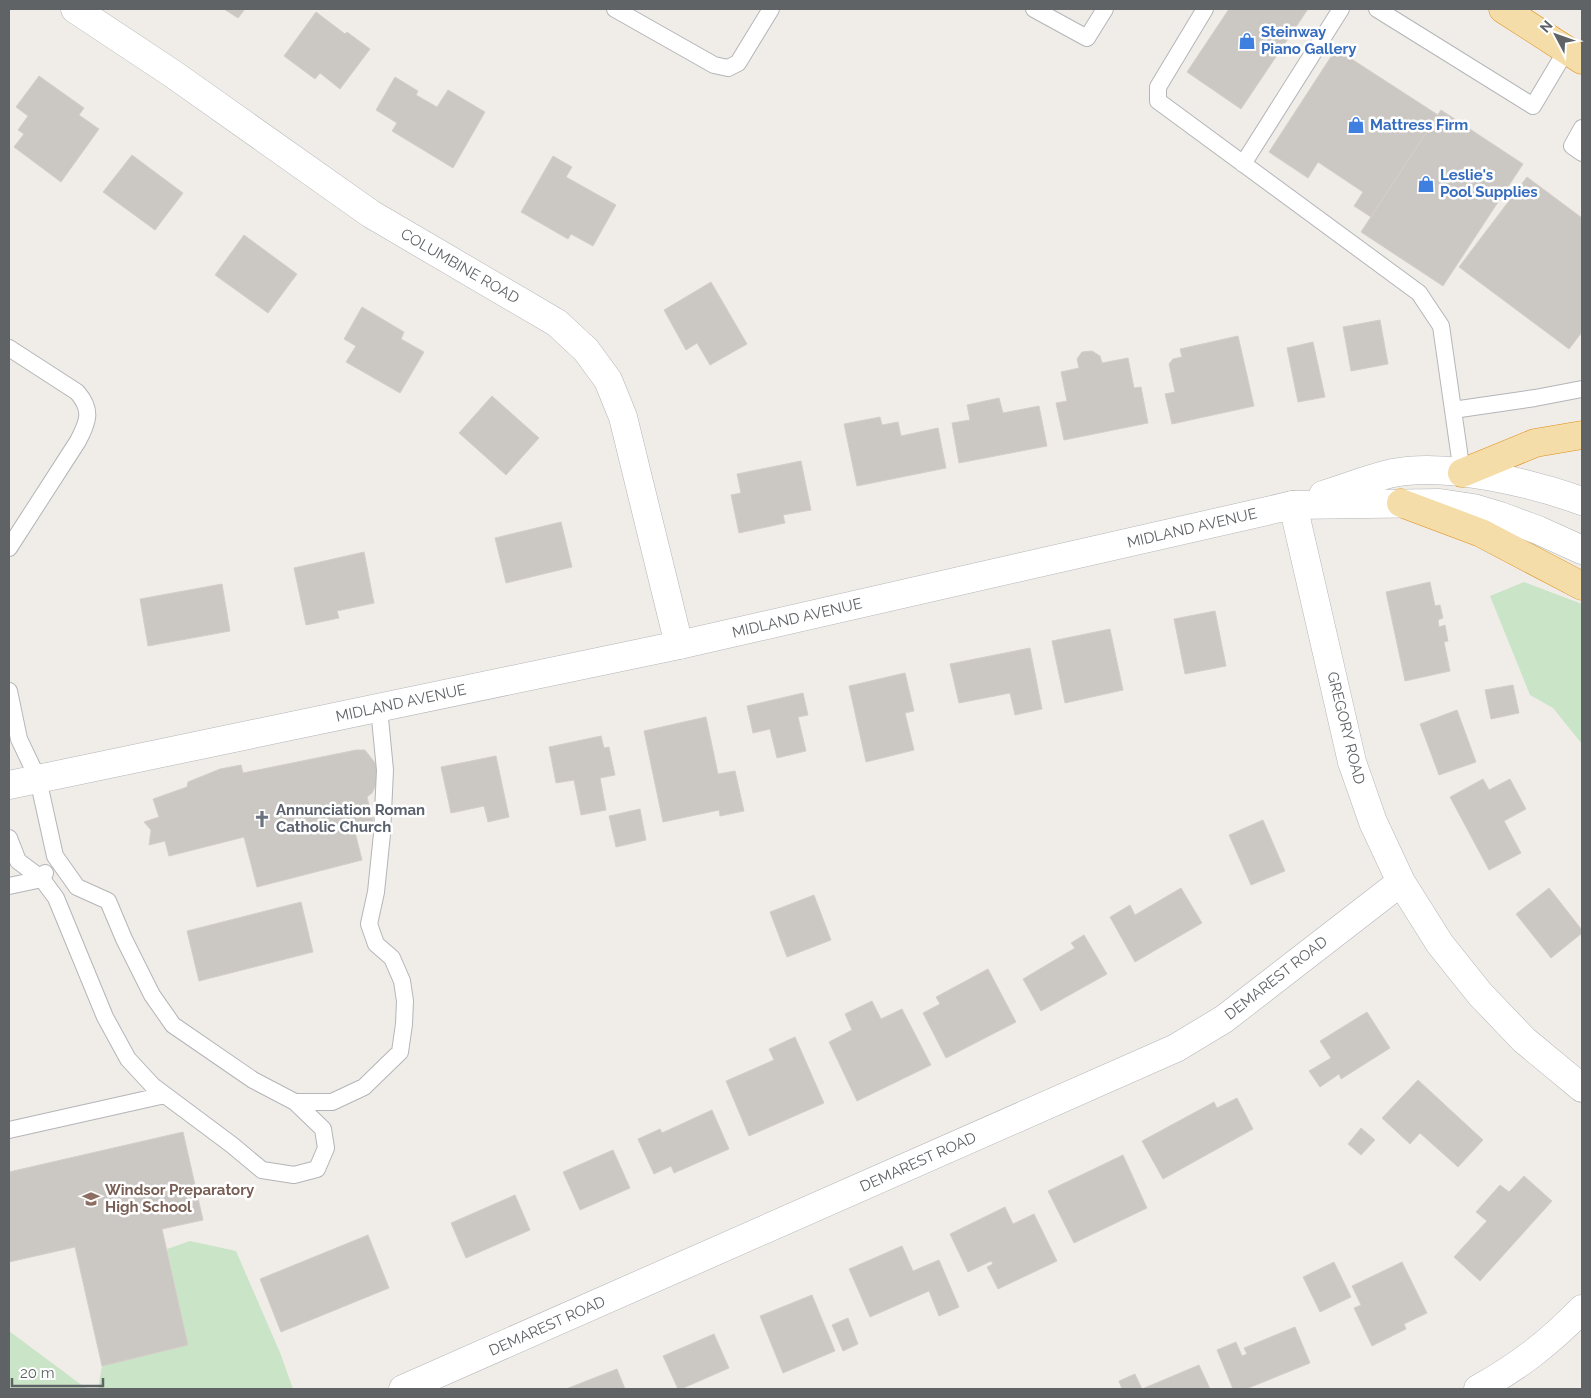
<svg xmlns="http://www.w3.org/2000/svg" width="1591" height="1398" font-family="Raleway,sans-serif">
  <rect width="100%" height="100%" fill="#f0ede8"/>
  <!-- green -->
  <path fill="#cae4c7" d="M 1524,582 L 1582,604 L 1582,744 L 1553,708 L 1530,695 L 1490,596 Z
    M 190,1241 L 236,1251 L 281,1355 L 293,1389 L 98,1389 L 102,1366 L 188,1345 L 167,1249 Z
    M 9,1331 L 87,1389 L 9,1389 Z"/>
  <!-- building -->
  <path fill="#cbc8c4" stroke="#d4cec7" d="M 224,9 L 245,9 L 238,18 Z
    M 1229,9 L 1308,9 L 1241,109 L 1187,72 Z
    M 316,12 L 345,34 L 347,32 L 370,49 L 340,89 L 320,73 L 315,79 L 284,56 Z
    M 1336,49 L 1438,115 L 1371,217 L 1354,206 L 1363,192 L 1318,162 L 1308,178 L 1269,152 Z
    M 39,76 L 84,108 L 79,115 L 99,129 L 61,182 L 14,147 L 24,134 L 18,130 L 28,116 L 16,107 Z
    M 395,77 L 418,91 L 416,95 L 437,107 L 448,90 L 485,112 L 453,168 L 392,131 L 397,123 L 376,110 Z
    M 1441,110 L 1523,164 L 1443,286 L 1361,232 Z
    M 132,155 L 183,193 L 155,230 L 103,192 Z
    M 553,156 L 572,167 L 566,177 L 616,205 L 593,246 L 571,234 L 568,239 L 521,212 Z
    M 1527,177 L 1582,218 L 1582,332 L 1569,349 L 1459,267 Z
    M 244,235 L 297,274 L 268,313 L 215,275 Z
    M 711,282 L 747,344 L 710,365 L 697,343 L 686,350 L 664,310 Z
    M 362,307 L 404,332 L 401,339 L 424,352 L 400,393 L 346,362 L 356,346 L 344,339 Z
    M 1380,320 L 1388,364 L 1351,371 L 1343,327 Z
    M 1238,336 L 1254,406 L 1172,424 L 1165,394 L 1175,392 L 1169,364 L 1173,359 L 1182,357 L 1180,349 Z
    M 1313,342 L 1325,397 L 1298,402 L 1287,348 Z
    M 1092,351 L 1100,356 L 1102,363 L 1128,358 L 1134,388 L 1141,387 L 1148,423 L 1064,440 L 1056,403 L 1067,401 L 1061,372 L 1079,368 L 1077,359 L 1082,352 Z
    M 492,396 L 539,438 L 506,475 L 459,433 Z
    M 999,398 L 1003,413 L 1039,406 L 1047,446 L 959,463 L 952,423 L 970,420 L 967,405 Z
    M 880,417 L 882,425 L 898,422 L 901,436 L 938,428 L 946,468 L 857,486 L 844,424 Z
    M 801,461 L 811,510 L 783,515 L 785,523 L 739,533 L 731,495 L 741,493 L 737,474 Z
    M 561,522 L 572,567 L 506,583 L 495,538 Z
    M 364,552 L 374,603 L 337,611 L 339,618 L 306,625 L 294,568 Z
    M 1430,582 L 1435,606 L 1440,605 L 1443,618 L 1438,620 L 1439,627 L 1445,625 L 1448,641 L 1444,642 L 1450,671 L 1405,681 L 1386,592 Z
    M 222,584 L 230,631 L 148,646 L 140,599 Z
    M 1215,611 L 1226,666 L 1185,674 L 1174,619 Z
    M 1110,629 L 1123,690 L 1065,703 L 1052,641 Z
    M 1030,648 L 1042,709 L 1015,715 L 1010,693 L 959,703 L 950,664 Z
    M 905,673 L 914,711 L 905,713 L 914,750 L 866,762 L 849,686 Z
    M 1513,685 L 1519,713 L 1491,719 L 1485,690 Z
    M 803,693 L 808,715 L 798,717 L 806,751 L 777,758 L 770,729 L 753,733 L 747,706 Z
    M 1457,710 L 1476,762 L 1439,775 L 1420,724 Z
    M 706,717 L 718,774 L 735,771 L 744,811 L 720,816 L 719,810 L 663,822 L 644,731 Z
    M 601,736 L 604,748 L 609,747 L 615,775 L 600,778 L 606,810 L 581,815 L 574,780 L 556,783 L 549,747 Z
    M 356,750 L 365,750 L 376,764 L 378,781 L 372,793 L 367,797 L 374,824 L 354,828 L 362,860 L 257,887 L 244,837 L 169,856 L 165,841 L 149,845 L 151,830 L 144,822 L 159,817 L 153,799 L 187,787 L 188,782 L 220,769 L 241,765 L 243,773 Z
    M 496,756 L 509,817 L 488,822 L 484,806 L 451,813 L 441,767 Z
    M 1483,779 L 1489,790 L 1510,779 L 1526,809 L 1504,821 L 1521,853 L 1489,870 L 1450,797 Z
    M 640,809 L 646,840 L 616,847 L 609,816 Z
    M 1263,820 L 1285,871 L 1251,885 L 1229,835 Z
    M 1181,888 L 1202,923 L 1135,962 L 1110,917 L 1130,905 L 1135,915 Z
    M 1549,888 L 1582,930 L 1582,933 L 1551,958 L 1516,914 Z
    M 814,895 L 831,940 L 787,957 L 770,912 Z
    M 301,902 L 313,952 L 199,981 L 187,931 Z
    M 1084,935 L 1107,974 L 1041,1011 L 1023,979 L 1075,948 L 1071,943 Z
    M 988,969 L 1016,1022 L 946,1058 L 923,1013 L 940,1004 L 936,997 Z
    M 872,1001 L 881,1019 L 902,1009 L 931,1065 L 857,1101 L 829,1042 L 852,1030 L 845,1014 Z
    M 1367,1012 L 1390,1048 L 1341,1079 L 1339,1074 L 1320,1087 L 1309,1071 L 1331,1058 L 1320,1041 Z
    M 795,1037 L 824,1103 L 749,1136 L 726,1081 L 774,1060 L 769,1049 Z
    M 1418,1080 L 1483,1140 L 1458,1167 L 1420,1133 L 1410,1144 L 1382,1118 Z
    M 1237,1098 L 1253,1129 L 1163,1179 L 1142,1141 L 1214,1102 L 1217,1108 Z
    M 712,1110 L 729,1149 L 674,1173 L 671,1166 L 654,1174 L 638,1139 L 660,1129 L 662,1133 Z
    M 1361,1128 L 1375,1140 L 1361,1155 L 1348,1144 Z
    M 183,1132 L 203,1220 L 162,1229 L 188,1345 L 102,1366 L 75,1247 L 9,1262 L 9,1172 Z
    M 613,1150 L 630,1188 L 580,1210 L 563,1172 Z
    M 1123,1155 L 1147,1208 L 1074,1243 L 1048,1191 Z
    M 1524,1176 L 1552,1201 L 1480,1281 L 1454,1257 L 1487,1221 L 1476,1212 L 1500,1185 L 1509,1192 Z
    M 515,1195 L 530,1230 L 466,1258 L 451,1223 Z
    M 1005,1207 L 1013,1224 L 1034,1214 L 1057,1261 L 998,1289 L 987,1267 L 993,1264 L 991,1261 L 968,1272 L 950,1234 Z
    M 368,1235 L 389,1288 L 281,1332 L 260,1279 Z
    M 902,1246 L 913,1271 L 939,1260 L 959,1307 L 939,1316 L 929,1291 L 870,1317 L 849,1269 Z
    M 1334,1262 L 1351,1297 L 1320,1312 L 1303,1277 Z
    M 1402,1262 L 1427,1313 L 1404,1324 L 1406,1329 L 1372,1346 L 1354,1308 L 1361,1305 L 1352,1286 Z
    M 812,1295 L 835,1351 L 783,1373 L 760,1316 Z
    M 848,1318 L 858,1344 L 843,1351 L 832,1325 Z
    M 1295,1327 L 1310,1363 L 1246,1389 L 1233,1389 L 1217,1350 L 1236,1342 L 1242,1356 L 1247,1354 L 1244,1348 Z
    M 714,1334 L 729,1368 L 681,1389 L 678,1389 L 663,1356 Z
    M 1199,1365 L 1210,1389 L 1142,1389 Z
    M 617,1369 L 625,1389 L 566,1389 Z
    M 1135,1374 L 1142,1389 L 1122,1389 L 1119,1381 Z"/>
  <g fill="none" stroke-linecap="round" stroke-linejoin="round">
    <!-- service casing -->
    <g stroke="#b3b5b8" stroke-width="18">
      <path id="service" d="M 615,9 L 714,65 L 728,68 L 738,63 L 771,9
        M 1034,9 L 1087,38 L 1105,9
        M 1205,9 L 1158,87 L 1158,101 L 1419,293 L 1441,326 L 1462,473
        M 1377,9 L 1533,106 L 1567,49
        M 1582,128 L 1572,146 L 1582,153
        M 1243,164 L 1341,9
        M 9,348 L 77,392 C 93,410 88,422 78,441 L 9,548
        M 1453,410 L 1535,398 L 1582,389
        M 9,691 L 19,739 L 38,779 L 55,856 L 77,887 L 108,901 L 124,939 L 152,995 L 173,1025 L 253,1080 L 295,1102 L 323,1129 L 326,1148 L 317,1169 L 294,1175 L 262,1170 L 232,1145 L 153,1086 L 128,1059 L 105,1017 L 56,898 L 42,879 L 18,861 L 9,838
        M 9,886 L 42,879 L 45,873
        M 295,1102 L 332,1102 L 364,1087 L 400,1052 L 404,1024 L 405,1001 L 402,981 L 392,958 L 376,944 L 369,924 L 376,892 L 382,834 L 385,770 L 379,708
        M 9,1130 L 165,1095"/>
    </g>
    <!-- minor casing -->
    <g stroke="#b3b5b8" stroke-width="29">
      <path id="minor" d="M 75,9 L 173,74 L 371,214 L 557,323 L 586,350 L 608,380 L 623,417 L 679,645
        M 1293,505 L 1352,762 L 1373,822 L 1401,882 L 1440,944 L 1480,994 L 1524,1040 L 1582,1088
        M 403,1389 L 1176,1048 L 1224,1019 L 1401,882
        M 1478,1389 C 1519,1366 1549,1343 1582,1309"/>
    </g>
    <!-- tertiary casing -->
    <g stroke="#b3b5b8" stroke-width="29">
      <path id="tertiary" d="M 1323,495 C 1346,488 1370,478 1393,473 C 1447,462 1531,483 1582,501
        M 9,785 L 679,645 L 1293,505 L 1440,503 L 1473,508 L 1500,516 L 1538,530 L 1582,550"/>
    </g>
    <!-- trunk casing -->
    <g stroke="#df8d18" stroke-width="29">
      <path id="trunk" d="M 1503,9 L 1582,60
        M 1462,473 L 1535,443 L 1582,435
        M 1401,503 L 1481,533 L 1582,586"/>
    </g>
    <!-- service -->
    <use href="#service" stroke="#fff" stroke-width="16"/>
    <!-- minor -->
    <use href="#minor" stroke="#fff" stroke-width="28"/>
    <!-- tertiary -->
    <use href="#tertiary" stroke="#fff" stroke-width="28"/>
    <!-- trunk -->
    <use href="#trunk" stroke="#f4dda8" stroke-width="28"/>
  </g>
  <!-- icons -->
  <defs>
    <g id="shop-bare" transform="scale(1.35)"><path d="M-5-2.5h2.3a2.7 3.5 0 0 1 5.4 0H5L5.5 6h-11ZM-1.5-2.5h3a1.5 2.3 0 0 0-3 0Z" fill="#3f7fe0" stroke="#fff" stroke-width="2.5" paint-order="stroke"/></g>
    <g id="church-bare" transform="scale(1.35)"><path d="M-1.2-6h2.4v3.5h3.3v2.4h-3.3V6h-2.4V-.1h-3.3v-2.4h3.3Z" fill="#6b7280" stroke="#fff" stroke-width="2.5" paint-order="stroke"/></g>
    <g id="school-bare" transform="scale(1.35)"><path d="M0-5L7-2L0 1L-7-2ZM-4 1L0 2.5L4 1V4Q0 6-4 4Z" fill="#8d6e63" stroke="#fff" stroke-width="2.5" paint-order="stroke"/></g>
  </defs>
  <g fill-rule="evenodd">
    <use href="#shop-bare" x="1247" y="41"/>
    <use href="#shop-bare" x="1356" y="125"/>
    <use href="#shop-bare" x="1426" y="184"/>
    <use href="#church-bare" x="262" y="819"/>
    <use href="#school-bare" x="91" y="1199"/>
  </g>
  <g text-anchor="middle" dominant-baseline="central" stroke-width="5" stroke-linejoin="round" paint-order="stroke">
    <!-- shop labels -->
    <g font-size="15" font-weight="bold" fill="#366cbe" stroke="#fff" text-anchor="start">
      <text x="1261" y="32">Steinway<tspan x="1261" dy="17">Piano Gallery</tspan></text>
      <text x="1370" y="125">Mattress Firm</text>
      <text x="1440" y="175">Leslie's<tspan x="1440" dy="17">Pool Supplies</tspan></text>
    </g>
    <!-- street labels -->
    <g font-size="15" fill="#5f6366" stroke="#fff">
      <text transform="translate(460 266) rotate(30)">COLUMBINE ROAD</text>
      <text transform="translate(1192 528) rotate(-13)">MIDLAND AVENUE</text>
      <text transform="translate(797 618) rotate(-13)">MIDLAND AVENUE</text>
      <text transform="translate(401 703) rotate(-12)">MIDLAND AVENUE</text>
      <text transform="translate(1346 728) rotate(76)">GREGORY ROAD</text>
      <text transform="translate(1276 978) rotate(-38)">DEMAREST ROAD</text>
      <text transform="translate(918 1162) rotate(-24)">DEMAREST ROAD</text>
      <text transform="translate(547 1326) rotate(-24)">DEMAREST ROAD</text>
    </g>
    <!-- worship labels -->
    <g font-size="15" font-weight="bold" fill="#5b616d" stroke="#fff" text-anchor="start">
      <text x="276" y="810">Annunciation Roman<tspan x="276" dy="17">Catholic Church</tspan></text>
    </g>
    <!-- education labels -->
    <g font-size="15" font-weight="bold" fill="#785e54" stroke="#fff" text-anchor="start">
      <text x="105" y="1190">Windsor Preparatory<tspan x="105" dy="17">High School</tspan></text>
    </g>
  </g>
  <!-- border -->
  <rect width="1591" height="1398" fill="none" stroke="#5f6366" stroke-width="20"/>
  <!-- north arrow -->
  <g transform="translate(1556 35) rotate(311)" stroke="#ffffff" stroke-width="4" paint-order="stroke">
  <path d="M0-4L9 19L0 12L-9 19Z" fill="#5f6366"/>
  <text y="-8" font-size="14" font-weight="bold" text-anchor="middle" fill="#5f6366">N</text>
  </g>
  <!-- scale -->
  <path d="M12 1378v8h91v-8" fill="none" stroke="#5f6366" stroke-width="2.5"/>
  <text x="20" y="1378" font-size="15" fill="#5f6366" stroke="#ffffff" stroke-width="4" paint-order="stroke">20 m</text>
</svg>
